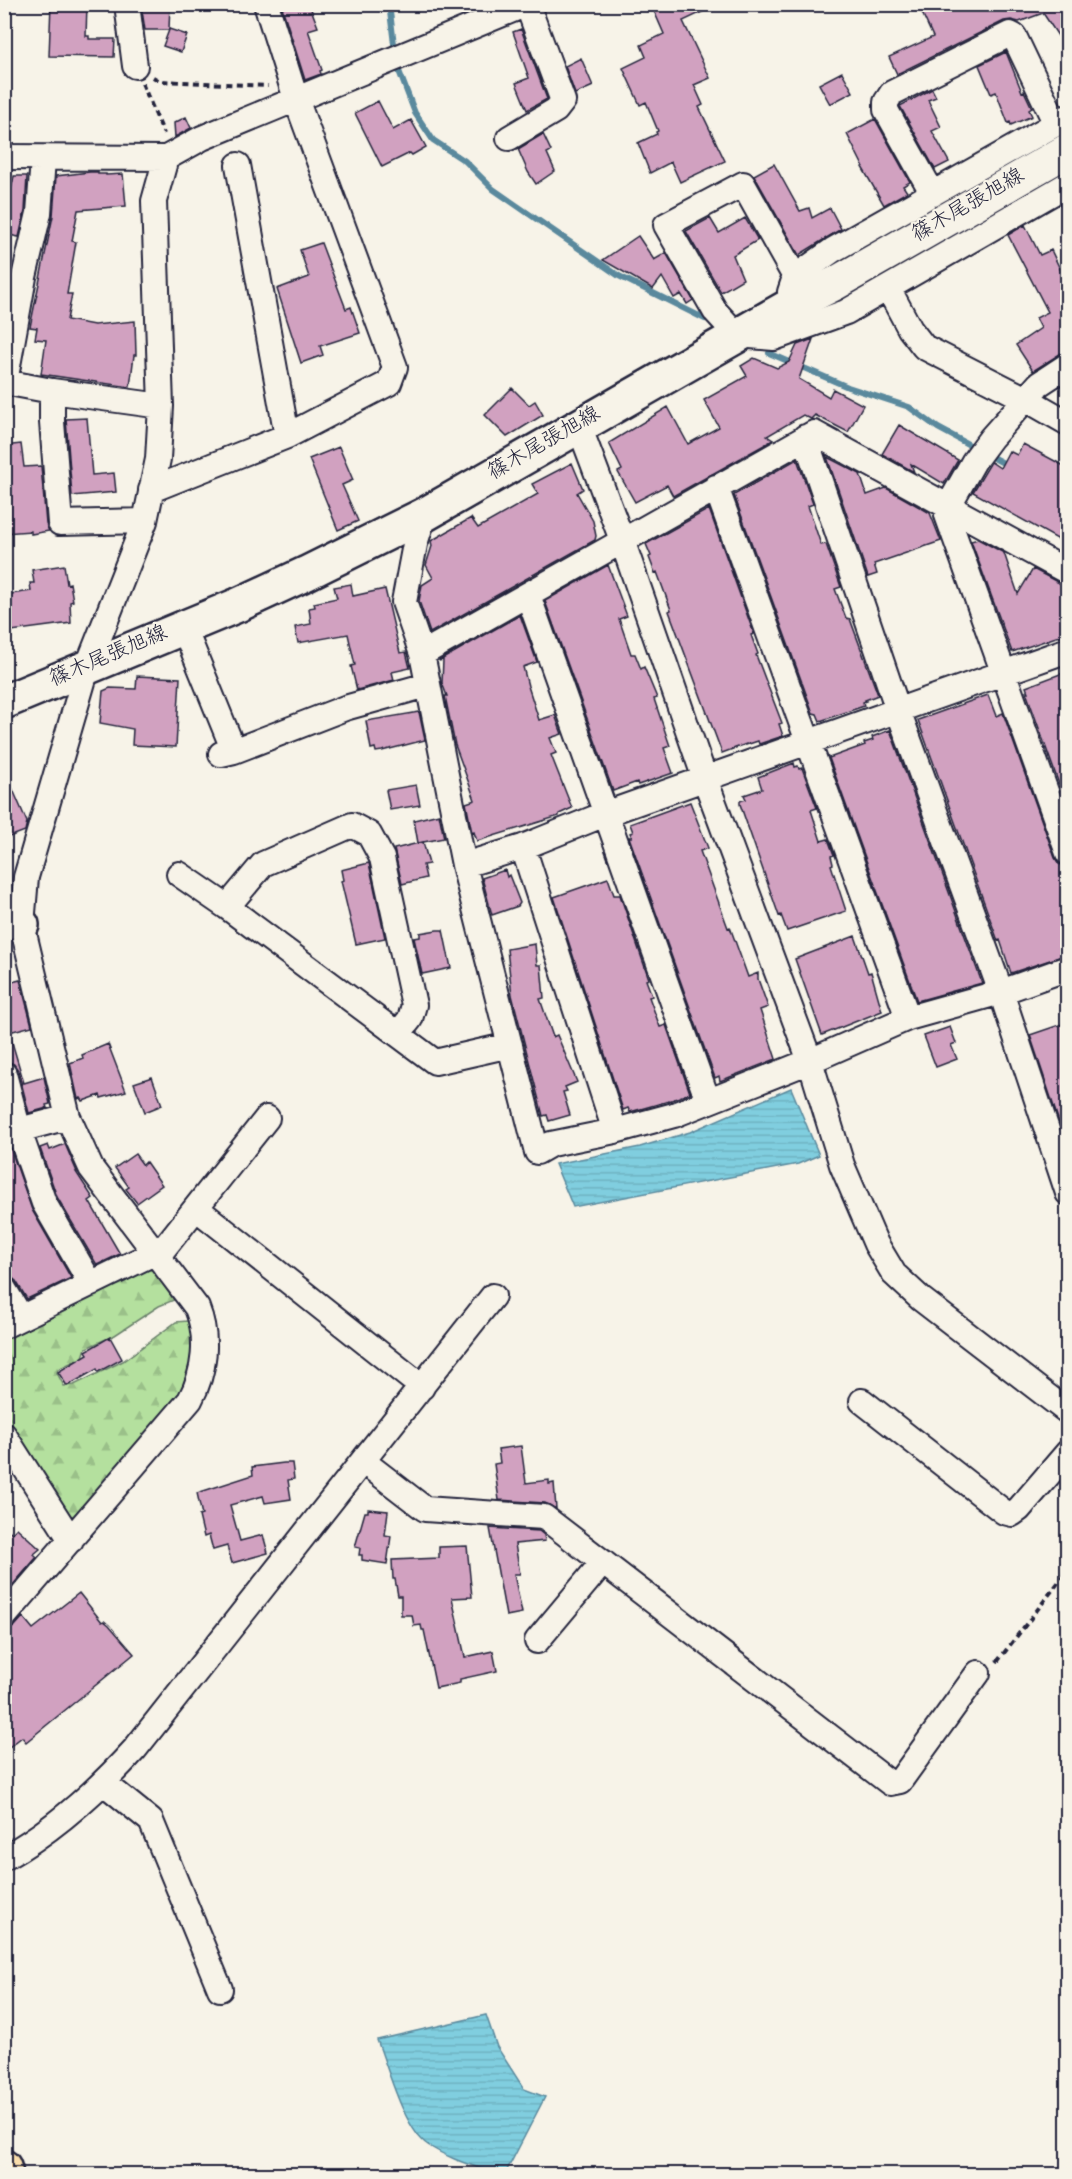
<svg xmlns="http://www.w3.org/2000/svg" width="1072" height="2179" font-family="'Gochi Hand','Klee One',sans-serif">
  <defs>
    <pattern id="forest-firs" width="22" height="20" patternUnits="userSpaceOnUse" patternTransform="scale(1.5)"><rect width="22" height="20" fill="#b4e09e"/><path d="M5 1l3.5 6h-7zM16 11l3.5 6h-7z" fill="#9ac089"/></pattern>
    <pattern id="water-rules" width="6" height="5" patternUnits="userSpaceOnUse" patternTransform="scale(1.5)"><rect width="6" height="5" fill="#80cedf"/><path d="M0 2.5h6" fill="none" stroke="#6eb1c0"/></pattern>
  </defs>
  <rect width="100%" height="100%" fill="#f7f3e8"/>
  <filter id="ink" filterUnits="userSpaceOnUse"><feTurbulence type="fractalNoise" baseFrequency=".0167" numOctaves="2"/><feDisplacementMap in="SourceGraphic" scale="12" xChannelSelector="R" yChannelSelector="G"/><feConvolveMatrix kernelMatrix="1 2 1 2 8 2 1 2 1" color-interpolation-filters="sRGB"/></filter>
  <g filter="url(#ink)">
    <!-- forest -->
    <path fill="url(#forest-firs)" stroke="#6b816c" stroke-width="1.5" d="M 151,1264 L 174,1300 L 159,1306 L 115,1335 L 86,1348 L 83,1357 L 58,1369 L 57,1373 L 64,1386 L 74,1385 L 123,1361 L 176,1322 L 187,1321 L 191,1324 L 196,1348 L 183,1395 L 75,1516 L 70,1516 L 62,1512 L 5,1422 L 5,1333 Z"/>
    <!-- water -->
    <path fill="url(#water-rules)" stroke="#5a899d" stroke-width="1.5" d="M 791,1088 L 819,1155 L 798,1164 L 573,1207 L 555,1164 L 640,1147 L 690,1132 Z
      M 486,2015 L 497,2047 L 524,2089 L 545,2097 L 505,2174 L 497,2174 C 474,2166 448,2159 428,2145 C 404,2129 388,2068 377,2040 Z"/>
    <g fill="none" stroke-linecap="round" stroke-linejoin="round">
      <!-- stream -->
      <path stroke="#5a899d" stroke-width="6" d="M 389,4 L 395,52
        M 396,63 L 415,113 L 433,140 L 465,161 L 493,189 L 619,276 L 705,319
        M 769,353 L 848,387 L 909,407 L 938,428 L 977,449
        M 986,454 L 1009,466"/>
    </g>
    <!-- building -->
    <path fill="#d1a1c0" stroke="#22223b" stroke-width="1.5" d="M 51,4 L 87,4 L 86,36 L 89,36 L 89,39 L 115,39 L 114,57 L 49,56 Z
      M 141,4 L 170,4 L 169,29 L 187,35 L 181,52 L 163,46 L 169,30 L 145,30 Z
      M 281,4 L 309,4 L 318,27 L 308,30 L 322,70 L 320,71 L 321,74 L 305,80 Z
      M 651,4 L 719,4 L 683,21 L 710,78 L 694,85 L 703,105 L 699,107 L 725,161 L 680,182 L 671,162 L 650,173 L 638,143 L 657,134 L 656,132 L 658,131 L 646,102 L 640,105 L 623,68 L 646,57 L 641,45 L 664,34 Z
      M 918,4 L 1068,4 L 1068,51 L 1043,13 L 1019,22 L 1011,20 L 1004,21 L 897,74 L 889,57 L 933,37 Z
      M 521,29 L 547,99 L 527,110 L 516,83 L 529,78 L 513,32 Z
      M 1006,52 L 1022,92 L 1024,91 L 1032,108 L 1029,110 L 1032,116 L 1011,125 L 1010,122 L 1008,123 L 996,92 L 991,94 L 979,65 Z
      M 581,58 L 593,86 L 575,94 L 565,66 Z
      M 842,72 L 853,92 L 830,104 L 819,84 Z
      M 932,89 L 936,97 L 928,100 L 941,127 L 932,131 L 949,162 L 935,169 L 900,106 Z
      M 378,101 L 393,130 L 411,120 L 426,147 L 412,155 L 410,153 L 382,167 L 355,113 Z
      M 186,117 L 191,128 L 175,137 L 174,123 Z
      M 875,119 L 910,182 L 903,186 L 907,192 L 884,205 L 862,167 L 863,166 L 847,134 Z
      M 543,134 L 551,151 L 547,153 L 555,171 L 536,184 L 528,172 L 518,149 Z
      M 774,164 L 800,211 L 809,208 L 812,218 L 830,208 L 841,229 L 799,255 L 754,175 Z
      M 90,172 L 98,172 L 98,174 L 106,174 L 106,175 L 123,174 L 126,206 L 78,210 L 72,241 L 76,242 L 67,294 L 72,294 L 67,320 L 94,325 L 135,321 L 136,355 L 134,355 L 130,387 L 41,374 L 46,340 L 35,339 L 37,328 L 30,327 L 53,216 L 56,176 Z
      M 14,176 L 27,176 L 25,211 L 19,237 L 4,234 L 4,221 Z
      M 710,218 L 719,233 L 745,218 L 758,240 L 733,255 L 743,279 L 721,292 L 686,231 Z
      M 1025,225 L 1040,255 L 1051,250 L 1068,286 L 1068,349 L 1033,371 L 1016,345 L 1041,328 L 1036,318 L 1048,312 L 1008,235 Z
      M 638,236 L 654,260 L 666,253 L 693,300 L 687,304 L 681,294 L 674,298 L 662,277 L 653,289 L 603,260 Z
      M 321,243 L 346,309 L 351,307 L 360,333 L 320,346 L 323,355 L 301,363 L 277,289 L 309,277 L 300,250 Z
      M 813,339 L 799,379 L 829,397 L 833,389 L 863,405 L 848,432 L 815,415 L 811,419 L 803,415 L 767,436 L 773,440 L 673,496 L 667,485 L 635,502 L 618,472 L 622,470 L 609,443 L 668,407 L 688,444 L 719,427 L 704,400 L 747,376 L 741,366 L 754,358 L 777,368 L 789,362 L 797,345 Z
      M 512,388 L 529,405 L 535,401 L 543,415 L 507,437 L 485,415 Z
      M 87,418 L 92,475 L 114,473 L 116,492 L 72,496 L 66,419 Z
      M 899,425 L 958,460 L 944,484 L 911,464 L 914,472 L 882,454 Z
      M 21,444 L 24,467 L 41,466 L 46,524 L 49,531 L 31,534 L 31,531 L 4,533 L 4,446 Z
      M 1023,444 L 1068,468 L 1068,545 L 973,492 L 991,462 L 1000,468 L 1009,451 L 1017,455 Z
      M 339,447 L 353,480 L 342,485 L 358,521 L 338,530 L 309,459 Z
      M 827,457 L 860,474 L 867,495 L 886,488 L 930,513 L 941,541 L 874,564 L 877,574 L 868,577 Z
      M 797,459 L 813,504 L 808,506 L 821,545 L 826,544 L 841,587 L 835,589 L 846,618 L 850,619 L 878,695 L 865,700 L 866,701 L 863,702 L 864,706 L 820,721 L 817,714 L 813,713 L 734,495 Z
      M 572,463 L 583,489 L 577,493 L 593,521 L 596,536 L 595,540 L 430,633 L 419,601 L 422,585 L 433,578 L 426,565 L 432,546 L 431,541 L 471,518 L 478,528 L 538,494 L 532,484 Z
      M 709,509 L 754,634 L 751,635 L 758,654 L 756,655 L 782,723 L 779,724 L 783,736 L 759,744 L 758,741 L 746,745 L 746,744 L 722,753 L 669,611 L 671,610 L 657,572 L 655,573 L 649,557 L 651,556 L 646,544 Z
      M 978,539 L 1004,553 L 1018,594 L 1033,569 L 1063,585 L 1068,597 L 1068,633 L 1012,652 L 971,541 Z
      M 64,565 L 67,584 L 70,583 L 73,601 L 70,602 L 71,623 L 4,632 L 4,595 L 31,591 L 30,583 L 34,583 L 32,570 Z
      M 608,565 L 627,616 L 619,619 L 631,654 L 635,654 L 641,669 L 644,667 L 657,698 L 654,699 L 670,746 L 664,748 L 673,773 L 638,785 L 637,782 L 613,791 L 545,601 Z
      M 351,584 L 353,596 L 385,589 L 400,653 L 406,652 L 410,668 L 392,672 L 394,680 L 357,690 L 351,666 L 355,665 L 348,634 L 298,643 L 295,627 L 311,624 L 309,608 L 315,607 L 314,603 L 337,598 L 334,587 Z
      M 520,615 L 537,662 L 523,667 L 528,686 L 539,720 L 555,715 L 562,734 L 550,738 L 556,753 L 551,755 L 572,808 L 559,814 L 559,816 L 477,841 L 474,832 L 472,833 L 466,803 L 475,800 L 455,745 L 445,696 L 447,696 L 442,683 L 443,660 L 439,661 Z
      M 1068,671 L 1068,809 L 1026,692 L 1028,692 L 1026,687 Z
      M 137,676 L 180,678 L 176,747 L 132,745 L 133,729 L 100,723 L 103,691 L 110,688 L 136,689 Z
      M 988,695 L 996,716 L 1003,713 L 1055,858 L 1059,864 L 1068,867 L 1068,954 L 1011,973 L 1000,940 L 998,941 L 918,720 Z
      M 419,712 L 425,740 L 382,751 L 376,752 L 375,748 L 371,749 L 366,721 Z
      M 890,730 L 982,983 L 917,1001 L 829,758 L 865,745 L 864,743 L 873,740 L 872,737 Z
      M 794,763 L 795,767 L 798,766 L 799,769 L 802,768 L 817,808 L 811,810 L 821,841 L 828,839 L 834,855 L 831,856 L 833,864 L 831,865 L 846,911 L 787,931 L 781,915 L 779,916 L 740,804 L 740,801 L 746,799 L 744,795 L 762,789 L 758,777 Z
      M 4,769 L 27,822 L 25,831 L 4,839 Z
      M 416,785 L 420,805 L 390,810 L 386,790 Z
      M 690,802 L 708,848 L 700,851 L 728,928 L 730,927 L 748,977 L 758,973 L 758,979 L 768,1007 L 760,1010 L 776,1059 L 720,1081 L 719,1076 L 715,1078 L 629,837 L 632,837 L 630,833 L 633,832 L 630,824 Z
      M 439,814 L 444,838 L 418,843 L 414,820 Z
      M 423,842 L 429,864 L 423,865 L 426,878 L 402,884 L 394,849 Z
      M 369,863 L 385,938 L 356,944 L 341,881 L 343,880 L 341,870 Z
      M 505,870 L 507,877 L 509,875 L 520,903 L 518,906 L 492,915 L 482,878 Z
      M 608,878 L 614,895 L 620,895 L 649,979 L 646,980 L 652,996 L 649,997 L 660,1027 L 666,1025 L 690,1093 L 669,1101 L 630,1112 L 628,1108 L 623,1110 L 554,897 Z
      M 437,930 L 443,930 L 451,968 L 422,974 L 414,938 L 420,937 L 420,933 Z
      M 855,936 L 868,973 L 871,972 L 882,1011 L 822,1035 L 795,959 Z
      M 535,944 L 537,965 L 541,965 L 544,998 L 540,999 L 553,1037 L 557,1035 L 577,1082 L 565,1087 L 567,1091 L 563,1092 L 570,1115 L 549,1121 L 547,1115 L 543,1116 L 512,995 L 507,949 Z
      M 20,980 L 32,1026 L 9,1032 L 24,1083 L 44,1077 L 50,1104 L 46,1105 L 47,1108 L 29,1113 L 18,1070 L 14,1064 L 4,1060 L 4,984 Z
      M 1068,1022 L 1068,1136 L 1064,1137 L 1030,1035 Z
      M 950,1027 L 956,1043 L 951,1045 L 957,1059 L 936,1067 L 924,1036 Z
      M 108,1044 L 126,1091 L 101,1098 L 100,1095 L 83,1101 L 81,1098 L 78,1099 L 70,1063 L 83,1058 L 82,1055 Z
      M 152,1077 L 162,1105 L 145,1112 L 134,1083 Z
      M 65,1144 L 77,1172 L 76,1172 L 93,1198 L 89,1201 L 120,1254 L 97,1265 L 57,1197 L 40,1148 L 48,1145 L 50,1150 Z
      M 10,1147 L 32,1210 L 71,1278 L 27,1299 L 16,1281 L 11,1277 L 4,1275 L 4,1209 L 8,1207 L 4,1200 L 4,1148 Z
      M 135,1154 L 143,1165 L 146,1162 L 162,1185 L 137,1203 L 126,1189 L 129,1187 L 115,1168 Z
      M 110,1337 L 122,1359 L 98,1372 L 97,1369 L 67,1386 L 58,1372 L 88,1354 L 86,1351 Z
      M 521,1446 L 526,1483 L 549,1480 L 549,1484 L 554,1483 L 556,1509 L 545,1503 L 499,1500 L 494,1464 L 500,1463 L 498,1449 Z
      M 284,1463 L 292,1463 L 294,1479 L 288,1480 L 291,1499 L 265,1503 L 263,1496 L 230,1505 L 240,1541 L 263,1535 L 268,1553 L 232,1563 L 227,1546 L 213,1550 L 209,1535 L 204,1537 L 199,1516 L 202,1515 L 197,1493 L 253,1475 L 252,1467 Z
      M 368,1509 L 388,1511 L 385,1535 L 391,1536 L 387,1564 L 362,1560 L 362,1555 L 359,1555 L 360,1548 L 355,1547 L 365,1512 L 368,1512 Z
      M 4,1526 L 12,1533 L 17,1528 L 40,1549 L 34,1554 L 37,1557 L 4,1595 Z
      M 490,1528 L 539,1531 L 544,1535 L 545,1541 L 515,1544 L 520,1574 L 514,1574 L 522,1613 L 506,1616 Z
      M 467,1546 L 472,1597 L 452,1598 L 465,1657 L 493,1651 L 497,1671 L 460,1679 L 460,1683 L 436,1688 L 424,1630 L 422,1630 L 421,1625 L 414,1626 L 412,1615 L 401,1615 L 401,1596 L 398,1596 L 395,1579 L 393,1579 L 392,1560 L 439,1558 L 439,1547 Z
      M 79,1593 L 102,1622 L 104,1621 L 109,1625 L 134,1654 L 26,1742 L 22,1737 L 4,1751 L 4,1631 L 14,1627 L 23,1617 L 33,1629 Z"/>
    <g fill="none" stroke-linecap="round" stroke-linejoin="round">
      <!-- street casing -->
      <g stroke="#22223b" stroke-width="28">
        <path id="street" d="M 127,4 L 135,66
          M 509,138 L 556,110 L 563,101 L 527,4
          M 4,157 L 166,158
          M 238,165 L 287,436
          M 933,194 L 886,110 L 886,102 L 892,93 L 1010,34 L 1014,36 L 1056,124
          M 795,277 L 743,184 L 666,225 L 715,311 L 737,335 L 774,338 L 846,312 L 1068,184
          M 888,288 L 910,329 L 924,347 L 1026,399 L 1068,423
          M 790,292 L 795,277 L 833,250 L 1068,117
          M 1068,365 L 1039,384 L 991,438 L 974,461 L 949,505 L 947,515 L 1068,853
          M 4,382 L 52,391 L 161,406
          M 5,382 L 24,277 L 39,213 L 43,159
          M 52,391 L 52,422 L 60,523 L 145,521
          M 579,426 L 622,540 L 705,779 L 810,1061 L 908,1018 L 1001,992 L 1068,968
          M 805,437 L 898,710 L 1001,992 L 1068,1193
          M 716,487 L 908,1018
          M 151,490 L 287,436 L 389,383 L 395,367 L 296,99 L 266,4
          M 424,515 L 415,544 L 404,602 L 422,654 L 464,865 L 537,1152 L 551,1144 L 615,1131 L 674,1115 L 810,1061 L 842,1165 L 876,1244 L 894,1274 L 921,1299 L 1068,1412
          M 528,595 L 708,1101
          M 184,628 L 234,751
          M 422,654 L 814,433 L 1068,572
          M 221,754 L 234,751 L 345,708 L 427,685
          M 523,847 L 615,1131
          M 464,865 L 523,847 L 605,814 L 1068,650
          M 179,874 L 227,907 L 435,1062 L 510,1045
          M 227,907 L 263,864 L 352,825 L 369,834 L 382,858 L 414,1005 L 410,1019 L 398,1034
          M 4,1074 L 19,1131 L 44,1203 L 91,1284
          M 4,1134 L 68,1117
          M 196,1208 L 422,1387
          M 157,1257 L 267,1118
          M 4,1289 L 21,1317
          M 4,1326 L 154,1253
          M 862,1401 L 1004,1512 L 1012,1514 L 1019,1509 L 1068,1452
          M 4,1435 L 71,1540
          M 364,1462 L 425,1509 L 544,1517 L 890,1783 L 900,1781 L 978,1673
          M 4,1617 L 190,1400 C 205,1372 209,1338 197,1308 L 91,1168 L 68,1117 L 22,925 L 26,877 L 87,668 L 145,521 L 158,459 L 161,406 L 154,201 L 166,158 L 202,138 L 527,4
          M 537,1641 L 603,1562
          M 104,1783 L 151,1821 L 220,1989
          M 4,1858 C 54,1830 97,1791 135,1749 L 493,1296"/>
      </g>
      <!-- secondary casing -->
      <g stroke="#22223b" stroke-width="38">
        <path id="secondary" d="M 4,702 L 238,605 L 307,573 L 424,515 L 784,309 L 836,283 L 1068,150
          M 4,911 L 22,925"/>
      </g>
      <!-- primary casing -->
      <g stroke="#22223b" stroke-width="38">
        <path id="primary" d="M 4,2167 L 6,2174"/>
      </g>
      <!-- path -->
      <path stroke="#22223b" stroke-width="4" stroke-dasharray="6 4.5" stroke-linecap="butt" d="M 153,77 L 160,81 L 268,86
        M 142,83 L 164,134
        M 997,1662 L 1068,1570"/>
      <!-- street -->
      <use href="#street" stroke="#f7f3e8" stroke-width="24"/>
      <!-- secondary -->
      <use href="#secondary" stroke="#f7f3e8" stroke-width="33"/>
      <!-- primary -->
      <use href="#primary" stroke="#faddab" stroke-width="33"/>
    </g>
  </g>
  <g text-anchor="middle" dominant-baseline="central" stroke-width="4.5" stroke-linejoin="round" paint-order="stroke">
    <!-- street labels -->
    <g font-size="21" fill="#22223b" stroke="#f7f3e8">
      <text transform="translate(969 207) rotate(-30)">篠木尾張旭線</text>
      <text transform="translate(545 445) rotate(-30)">篠木尾張旭線</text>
      <text transform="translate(109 658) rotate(-23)">篠木尾張旭線</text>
    </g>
  </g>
  <!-- margin -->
  <rect width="1072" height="2179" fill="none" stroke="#f7f3e8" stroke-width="24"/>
  <rect x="12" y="12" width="1048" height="2155" fill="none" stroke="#22223b" stroke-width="2" filter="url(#ink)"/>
</svg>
